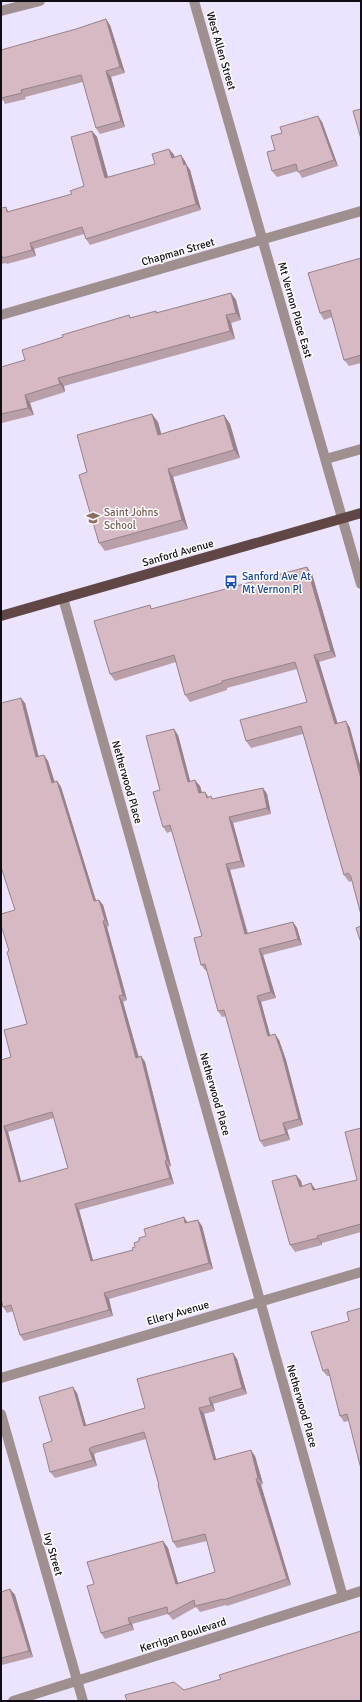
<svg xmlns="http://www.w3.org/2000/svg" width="362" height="1702" font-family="Signika,sans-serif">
  <rect width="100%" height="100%" fill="#ece4fe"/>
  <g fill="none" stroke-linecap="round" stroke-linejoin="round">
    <!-- minor -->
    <path stroke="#9f8f8e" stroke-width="10" d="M 194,1 L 361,584
      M 1,11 L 40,1
      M 1,315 L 361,211
      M 326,459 L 361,449
      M 63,598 L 343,1597
      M 1,1378 L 361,1272
      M 1,1414 L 83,1701
      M 13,1701 L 361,1591"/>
    <!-- major -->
    <path stroke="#604745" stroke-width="10" d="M 1,616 L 361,513"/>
  </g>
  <!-- wall -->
  <path fill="#b89fa8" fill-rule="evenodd" d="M 110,25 L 125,73 L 111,77 L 125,127 L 100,134 L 96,128 L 83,82 L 25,97 L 26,99 L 5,104 L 3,100 L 2,101 L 1,100 L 1,50 Z
    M 322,122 L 338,166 L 302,178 L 298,171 L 277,177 L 272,171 L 275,150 Z
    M 92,131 L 97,137 L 108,178 L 155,164 L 169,149 L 174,155 L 174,157 L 185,161 L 186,164 L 190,170 L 201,210 L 90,245 L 86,239 L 84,234 L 34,249 L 36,256 L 7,264 L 6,263 L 1,264 L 1,208 L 6,207 L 9,212 L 72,194 L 84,186 Z
    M 361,258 L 361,363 L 349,366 L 344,360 L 332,317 L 324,320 L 320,313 Z
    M 231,293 L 236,300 L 241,320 L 231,323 L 235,339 L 64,386 L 65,392 L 30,403 L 34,415 L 2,423 L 1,421 L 1,367 L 25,360 L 63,337 L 129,315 L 131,318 L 157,313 Z
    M 224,415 L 230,424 L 240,458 L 173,477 L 188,529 L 105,551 L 99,543 L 87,472 L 158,422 L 161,434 Z
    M 307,567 L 312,574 L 336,657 L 319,662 L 337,724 L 350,728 L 352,881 L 349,882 L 344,875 L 303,734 L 251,748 L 246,741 L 307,702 L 297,669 L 227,688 L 227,690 L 190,702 L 185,695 L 176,662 L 115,681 L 110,674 L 153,609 Z
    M 25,703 L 39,757 L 48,761 L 55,782 L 57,781 L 61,787 L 96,901 L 99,900 L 103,905 L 109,926 L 107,927 L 127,1000 L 123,1002 L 139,1057 L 141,1056 L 145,1062 L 171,1166 L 169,1167 L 174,1184 L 79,1210 L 93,1261 L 133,1250 L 139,1241 L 188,1223 L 202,1226 L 213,1269 L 109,1299 L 113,1316 L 24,1341 L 20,1335 L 13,1311 L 7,1313 L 3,1307 L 1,1060 L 11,1057 L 27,1024 L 9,951 L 15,910 ZM 54,1118 L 68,1168 L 21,1182 L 8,1132 Z
    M 178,735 L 190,781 L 200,786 L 202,793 L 205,792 L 209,797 L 213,799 L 263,788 L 267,794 L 271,814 L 233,823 L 245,867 L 230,870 L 248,933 L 293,922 L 297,928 L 302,945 L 263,955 L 276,998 L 261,1002 L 270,1035 L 279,1040 L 286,1060 L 303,1125 L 287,1130 L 290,1140 L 264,1147 L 260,1141 L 226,1016 L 222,1017 L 218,1011 L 207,971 L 206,971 L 201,965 L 202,936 L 172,831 L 167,833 L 163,827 L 160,790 Z
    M 361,1128 L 361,1232 L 322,1243 L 322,1245 L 295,1252 L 290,1245 L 296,1175 L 301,1181 L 302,1186 L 311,1183 L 315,1190 L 357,1180 Z
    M 361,1308 L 348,1421 L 344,1422 L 340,1416 L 330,1376 L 327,1376 L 323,1371 L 349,1321 Z
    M 233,1353 L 237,1359 L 247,1394 L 213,1404 L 215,1411 L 204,1414 L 216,1460 L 255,1456 L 263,1484 L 261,1485 L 291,1585 L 227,1606 L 226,1605 L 200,1612 L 196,1607 L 173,1620 L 168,1614 L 132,1624 L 134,1630 L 105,1639 L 101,1633 L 94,1584 L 163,1541 L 168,1548 L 178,1583 L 215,1572 L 207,1541 L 177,1548 L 173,1542 L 159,1485 L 146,1439 L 96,1453 L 94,1455 L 97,1466 L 55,1478 L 50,1472 L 52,1441 L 77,1393 L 86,1425 L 145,1408 Z
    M 10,1589 L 15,1595 L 33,1657 L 2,1665 L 1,1664 L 1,1592 Z"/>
  <!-- shaded-wall -->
  <path fill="#968288" d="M 106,19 L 110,25 L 125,73 L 120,67 Z
    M 106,71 L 111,77 L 125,127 L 121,121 Z
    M 318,116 L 322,122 L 338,166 L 334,160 Z
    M 92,131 L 97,137 L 110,184 L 105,178 Z
    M 169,149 L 174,155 L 177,164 L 172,158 Z
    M 181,155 L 185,161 L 188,170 L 186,164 L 190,170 L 201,210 L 196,204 Z
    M 30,243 L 34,249 L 36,256 L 32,250 Z
    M 231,293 L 236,300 L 241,320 L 236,313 Z
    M 226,315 L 231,323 L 235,339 L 230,331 Z
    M 58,378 L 64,386 L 65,392 L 60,384 Z
    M 25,395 L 30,403 L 34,415 L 28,408 Z
    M 152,414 L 158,422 L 164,444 L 158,435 Z
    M 224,415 L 230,424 L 240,458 L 234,450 Z
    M 168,469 L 173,477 L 188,529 L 182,520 Z
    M 307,567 L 312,574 L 336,657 L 331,651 Z
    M 314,655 L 319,662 L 340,731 L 335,724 Z
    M 21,698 L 25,703 L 40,763 L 36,757 Z
    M 346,721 L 350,728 L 361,768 L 361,779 Z
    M 174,729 L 178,735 L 192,788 L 188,782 Z
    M 44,755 L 48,761 L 56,788 L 52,783 Z
    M 195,780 L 200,786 L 204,799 L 199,793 Z
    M 57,781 L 61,787 L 98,907 L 94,901 Z
    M 263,788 L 267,794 L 271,814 L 267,808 Z
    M 229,817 L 233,823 L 245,867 L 241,861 Z
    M 226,864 L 230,870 L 249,940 L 245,934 Z
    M 99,900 L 103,905 L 109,926 L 105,920 Z
    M 103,921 L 107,927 L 127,1000 L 123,995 Z
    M 293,922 L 297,928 L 302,945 L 298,939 Z
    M 259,949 L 263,955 L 276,998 L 271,992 Z
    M 119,996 L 123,1002 L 140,1063 L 136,1058 Z
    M 257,996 L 261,1002 L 272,1042 L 268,1036 Z
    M 275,1034 L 279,1040 L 286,1060 L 303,1125 L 299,1119 Z
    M 141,1056 L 145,1062 L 171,1166 L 167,1160 Z
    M 283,1123 L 287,1130 L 290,1140 L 286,1134 Z
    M 4,1126 L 8,1132 L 23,1188 L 19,1182 Z
    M 165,1161 L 169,1167 L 174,1184 L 170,1178 Z
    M 296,1175 L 301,1181 L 304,1193 L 300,1187 Z
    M 311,1183 L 316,1190 L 313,1190 Z
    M 75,1204 L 79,1210 L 95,1267 L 91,1261 Z
    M 184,1217 L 188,1223 L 185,1223 Z
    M 198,1220 L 202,1226 L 213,1269 L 209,1263 Z
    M 317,1236 L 322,1243 L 322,1245 L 318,1238 Z
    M 104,1293 L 109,1299 L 113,1316 L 109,1310 Z
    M 233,1353 L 237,1359 L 247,1394 L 242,1388 Z
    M 73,1387 L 77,1393 L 88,1432 L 84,1426 Z
    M 209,1398 L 213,1404 L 215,1411 L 211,1405 Z
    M 199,1408 L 204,1414 L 218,1466 L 214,1460 Z
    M 89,1449 L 94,1455 L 97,1466 L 93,1460 Z
    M 251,1450 L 255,1456 L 263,1484 L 258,1478 Z
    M 256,1479 L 261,1485 L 291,1585 L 287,1579 Z
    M 163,1541 L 168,1548 L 180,1590 L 176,1584 Z
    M 10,1589 L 15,1595 L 33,1657 L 29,1651 Z
    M 128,1618 L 132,1624 L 134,1630 L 130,1624 Z"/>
  <!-- building -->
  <path fill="#d6b9c3" stroke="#968288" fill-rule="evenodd" d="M 106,19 L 120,67 L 106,71 L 121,121 L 96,128 L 81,75 L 21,90 L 22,93 L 1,98 L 1,50 L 76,29 Z
    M 361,109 L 361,139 L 353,111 Z
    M 318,116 L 334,160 L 298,172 L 296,164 L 272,171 L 267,152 L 275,150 L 271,136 L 282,133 L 280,127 Z
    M 92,131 L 105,178 L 155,164 L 152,154 L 169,149 L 172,158 L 181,155 L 184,165 L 186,164 L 196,204 L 86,239 L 82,227 L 30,243 L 32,250 L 3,258 L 2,256 L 1,257 L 1,208 L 6,207 L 7,212 L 72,194 L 70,191 L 84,186 L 71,137 Z
    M 361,258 L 361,355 L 344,360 L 330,310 L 320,313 L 308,273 Z
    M 231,293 L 236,313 L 226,315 L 230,331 L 58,378 L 60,384 L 25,395 L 28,408 L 1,414 L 1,367 L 25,360 L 22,350 L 63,337 L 62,335 L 129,315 L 130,318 L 156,311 L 156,313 Z
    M 152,414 L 158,435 L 224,415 L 234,450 L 168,469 L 182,520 L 99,543 L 79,475 L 87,472 L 77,435 Z
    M 307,567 L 331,651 L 314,655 L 335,724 L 346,721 L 361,779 L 361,915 L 351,877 L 348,873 L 344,875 L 301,726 L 246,741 L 240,720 L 307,702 L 295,662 L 222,681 L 222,683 L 185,695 L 174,655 L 110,674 L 94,621 L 150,605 L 151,609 Z
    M 21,698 L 36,757 L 44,755 L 52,783 L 57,781 L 94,901 L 99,900 L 105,920 L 103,921 L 123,995 L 119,996 L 136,1058 L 141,1056 L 167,1160 L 165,1161 L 170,1178 L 75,1204 L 91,1261 L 133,1250 L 132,1248 L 135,1247 L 134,1243 L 139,1241 L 139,1238 L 146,1236 L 144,1229 L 184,1217 L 185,1223 L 198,1220 L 209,1263 L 104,1293 L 109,1310 L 20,1335 L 11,1305 L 3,1307 L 1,1299 L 1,1060 L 11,1057 L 4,1030 L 27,1024 L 7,952 L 9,951 L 1,925 L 1,914 L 15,910 L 1,867 L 1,703 ZM 52,1112 L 68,1168 L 19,1182 L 4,1126 Z
    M 174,729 L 188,782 L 195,780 L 199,793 L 205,792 L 207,798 L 211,796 L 212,799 L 263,788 L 267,808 L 229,817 L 241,861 L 226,864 L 245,934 L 293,922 L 298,939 L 259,949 L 271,992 L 257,996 L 268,1036 L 275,1034 L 282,1054 L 299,1119 L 283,1123 L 286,1134 L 260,1141 L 224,1010 L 218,1011 L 205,964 L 201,965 L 194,938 L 202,936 L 170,825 L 163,827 L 153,792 L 160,790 L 146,736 Z
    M 361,926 L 361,943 L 356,928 Z
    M 361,1128 L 361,1224 L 317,1236 L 318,1238 L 290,1245 L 272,1181 L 296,1175 L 300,1187 L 311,1183 L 313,1190 L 357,1180 L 345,1132 Z
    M 361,1308 L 361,1469 L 347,1414 L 340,1416 L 328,1369 L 323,1371 L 311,1332 L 349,1321 L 347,1312 Z
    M 233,1353 L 242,1388 L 209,1398 L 211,1405 L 199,1408 L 214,1460 L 251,1450 L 258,1478 L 256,1479 L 287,1579 L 223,1600 L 223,1599 L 195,1606 L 194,1600 L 168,1614 L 167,1607 L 128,1618 L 130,1624 L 101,1633 L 87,1586 L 94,1584 L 87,1562 L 163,1541 L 176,1584 L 215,1572 L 205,1534 L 173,1542 L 158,1485 L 159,1485 L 144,1432 L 92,1447 L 89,1449 L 93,1460 L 50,1472 L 43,1444 L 52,1441 L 39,1397 L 73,1387 L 84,1426 L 145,1408 L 137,1379 Z
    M 10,1589 L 29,1651 L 1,1658 L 1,1592 Z
    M 361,1631 L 361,1701 L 127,1701 L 125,1695 L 174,1682 L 184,1690 L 221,1679 L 219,1675 Z"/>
  <!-- icons -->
  <defs>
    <g id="school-bare" transform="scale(1.08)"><path d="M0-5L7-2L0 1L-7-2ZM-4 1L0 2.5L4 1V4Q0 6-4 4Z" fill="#8d6e63" stroke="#fff" stroke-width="2.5" paint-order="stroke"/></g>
    <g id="bus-bare" transform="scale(1.08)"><path d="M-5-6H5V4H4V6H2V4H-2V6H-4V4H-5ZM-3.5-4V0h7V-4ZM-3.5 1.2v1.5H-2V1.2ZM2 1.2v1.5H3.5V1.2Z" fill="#1a4fb4" stroke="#fff" stroke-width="2.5" paint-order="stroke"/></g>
  </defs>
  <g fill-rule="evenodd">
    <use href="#school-bare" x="93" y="518"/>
    <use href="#bus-bare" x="231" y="582"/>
  </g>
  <g text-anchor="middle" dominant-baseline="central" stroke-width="3" stroke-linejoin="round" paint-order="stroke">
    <!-- street labels -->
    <g font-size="11" fill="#0f0c14" stroke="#fff">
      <text transform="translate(221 51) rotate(74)">West Allen Street</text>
      <text transform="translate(178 252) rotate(-16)">Chapman Street</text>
      <text transform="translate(295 310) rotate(74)">Mt Vernon Place East</text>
      <text transform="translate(178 553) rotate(-16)">Sanford Avenue</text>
      <text transform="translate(127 782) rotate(74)">Netherwood Place</text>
      <text transform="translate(215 1094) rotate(74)">Netherwood Place</text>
      <text transform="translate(178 1313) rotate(-16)">Ellery Avenue</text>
      <text transform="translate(302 1406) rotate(74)">Netherwood Place</text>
      <text transform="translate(53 1554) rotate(74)">Ivy Street</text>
      <text transform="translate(183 1635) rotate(-18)">Kerrigan Boulevard</text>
    </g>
    <!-- education labels -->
    <g font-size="11" fill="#785e54" stroke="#fff" text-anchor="start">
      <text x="104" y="512">Saint Johns<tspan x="104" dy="13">School</tspan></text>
    </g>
    <!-- transit labels -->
    <g font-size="11" fill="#164399" stroke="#fff" text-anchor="start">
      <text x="242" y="576">Sanford Ave At<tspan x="242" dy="13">Mt Vernon Pl</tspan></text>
    </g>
  </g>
  <!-- border -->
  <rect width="362" height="1702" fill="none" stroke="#0f0c14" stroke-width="4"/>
</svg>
